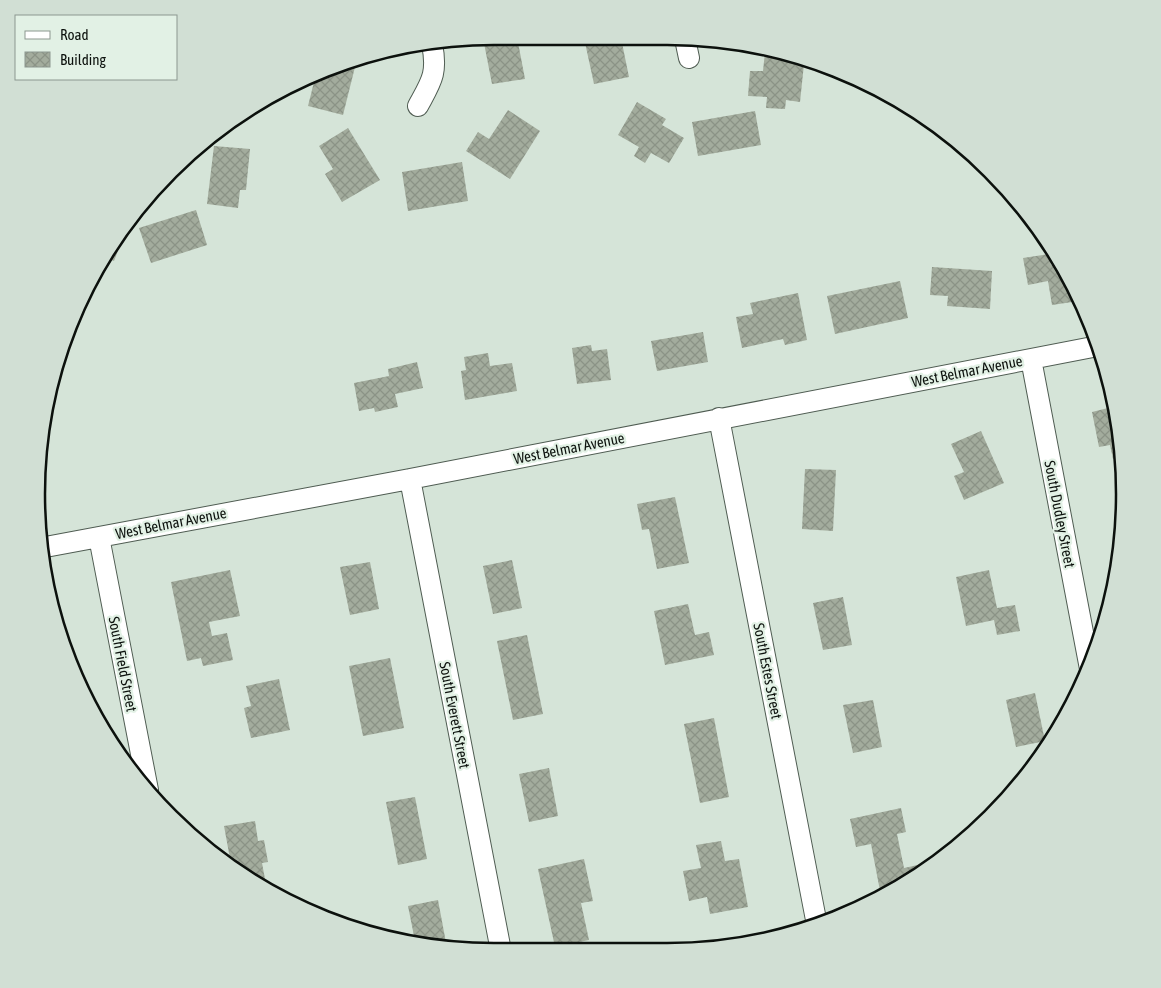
<svg xmlns="http://www.w3.org/2000/svg" width="1161" height="988" font-family="'Asap Condensed',sans-serif">
  <defs>
    <pattern id="building-cross-hatch" width="8" height="8" patternUnits="userSpaceOnUse" patternTransform="scale(1.25)"><rect width="8" height="8" fill="#a3ac9d"/><path d="M0 0l8 8M0 8l8-8" fill="none" stroke="#8b9386"/></pattern>
  </defs>
  <rect width="100%" height="100%" fill="#d5e4d8"/>
  <!-- building -->
  <path fill="url(#building-cross-hatch)" d="M 494,36 L 517,37 L 525,79 L 492,84 L 483,38 Z
    M 584,38 L 621,38 L 629,77 L 594,84 Z
    M 765,52 L 804,64 L 800,102 L 786,100 L 785,109 L 766,108 L 767,97 L 748,96 L 750,71 L 763,71 Z
    M 357,59 L 343,115 L 308,106 L 316,74 Z
    M 637,102 L 666,119 L 662,125 L 684,138 L 669,163 L 651,153 L 645,163 L 634,156 L 639,147 L 618,135 Z
    M 508,110 L 540,131 L 510,179 L 466,151 L 478,132 L 489,139 Z
    M 755,111 L 761,145 L 698,156 L 692,122 Z
    M 348,128 L 380,180 L 342,202 L 325,174 L 333,169 L 319,146 Z
    M 214,146 L 250,149 L 246,190 L 240,190 L 238,208 L 207,204 Z
    M 462,162 L 468,201 L 408,211 L 402,172 Z
    M 196,210 L 207,245 L 151,263 L 139,228 Z
    M 123,229 L 126,230 L 114,261 L 104,257 L 114,239 Z
    M 1049,254 L 1051,265 L 1056,264 L 1079,301 L 1052,305 L 1048,281 L 1028,285 L 1023,258 Z
    M 932,267 L 992,271 L 990,309 L 947,306 L 948,296 L 930,295 Z
    M 900,281 L 908,318 L 835,334 L 827,296 Z
    M 798,293 L 807,340 L 785,345 L 783,339 L 742,348 L 736,317 L 753,314 L 750,303 Z
    M 703,332 L 708,362 L 657,371 L 651,341 Z
    M 591,345 L 592,351 L 607,349 L 611,380 L 577,384 L 572,348 Z
    M 488,353 L 490,366 L 512,363 L 517,391 L 465,400 L 461,371 L 466,370 L 464,357 Z
    M 417,362 L 423,388 L 395,394 L 398,407 L 375,412 L 374,408 L 359,411 L 354,383 L 389,376 L 388,369 Z
    M 1116,406 L 1121,457 L 1113,459 L 1110,445 L 1099,447 L 1092,412 Z
    M 981,431 L 1004,483 L 964,500 L 954,476 L 964,472 L 951,444 Z
    M 805,469 L 836,470 L 833,531 L 802,529 Z
    M 675,497 L 689,563 L 657,569 L 649,529 L 642,530 L 637,504 Z
    M 1121,530 L 1119,555 L 1118,555 L 1114,531 Z
    M 512,560 L 522,608 L 493,614 L 483,566 Z
    M 370,562 L 379,609 L 350,615 L 340,567 Z
    M 230,570 L 240,616 L 209,622 L 212,636 L 227,633 L 233,660 L 203,666 L 201,658 L 187,661 L 171,582 Z
    M 989,570 L 997,608 L 1015,605 L 1020,631 L 997,635 L 994,620 L 966,626 L 956,577 Z
    M 843,597 L 852,645 L 823,650 L 813,603 Z
    M 688,604 L 695,635 L 709,632 L 714,655 L 665,665 L 654,611 Z
    M 527,635 L 543,714 L 513,720 L 497,641 Z
    M 390,658 L 404,728 L 363,736 L 349,666 Z
    M 279,679 L 290,730 L 251,738 L 244,708 L 251,706 L 246,686 Z
    M 1035,693 L 1045,741 L 1016,747 L 1006,700 Z
    M 873,700 L 882,747 L 853,753 L 843,705 Z
    M 714,718 L 729,797 L 700,803 L 684,724 Z
    M 549,768 L 558,816 L 529,822 L 519,774 Z
    M 415,797 L 427,859 L 398,865 L 386,802 Z
    M 901,808 L 906,832 L 897,834 L 904,868 L 927,863 L 928,869 L 921,875 L 881,896 L 871,844 L 856,847 L 850,819 Z
    M 255,821 L 258,841 L 264,840 L 268,862 L 262,863 L 265,879 L 253,881 L 231,864 L 224,826 Z
    M 721,841 L 725,861 L 739,859 L 748,907 L 710,914 L 707,897 L 689,901 L 683,871 L 701,868 L 696,845 Z
    M 584,859 L 593,901 L 581,903 L 589,940 L 555,947 L 538,869 Z
    M 438,900 L 447,948 L 415,941 L 408,906 Z"/>
  <g fill="none" stroke-linecap="round" stroke-linejoin="round">
    <!-- street casing -->
    <g stroke="#4f5c52" stroke-width="22">
      <path id="street" d="M 685,39 L 689,58
        M 418,106 C 431,82 438,74 432,44
        M 1031,359 L 1090,669
        M 719,418 L 817,925
        M 410,479 L 501,951
        M 99,537 L 148,790
        M 40,548 L 410,479 L 1098,346"/>
    </g>
    <!-- street -->
    <use href="#street" stroke="#fff" stroke-width="20"/>
  </g>
  <g text-anchor="middle" dominant-baseline="central" stroke-width="4.5" stroke-linejoin="round" paint-order="stroke">
    <!-- street labels -->
    <g font-size="15" fill="#0c110d" stroke="#e2f1e5">
      <text transform="translate(967 371) rotate(-11)">West Belmar Avenue</text>
      <text transform="translate(569 448) rotate(-11)">West Belmar Avenue</text>
      <text transform="translate(1060 514) rotate(79)">South Dudley Street</text>
      <text transform="translate(171 523) rotate(-11)">West Belmar Avenue</text>
      <text transform="translate(123 664) rotate(79)">South Field Street</text>
      <text transform="translate(768 671) rotate(79)">South Estes Street</text>
      <text transform="translate(455 715) rotate(79)">South Everett Street</text>
    </g>
  </g>
  <!-- crop -->
  <path d="M0 0H1161V988H0ZM494 45H667A449 449 0 0 1 1116 494V494A449 449 0 0 1 667 943H494A449 449 0 0 1 45 494V494A449 449 0 0 1 494 45Z" fill="#d1dfd4" fill-rule="evenodd"/>
  <path fill="none" stroke="#0c110d" stroke-width="2.5" d="M494 45H667A449 449 0 0 1 1116 494V494A449 449 0 0 1 667 943H494A449 449 0 0 1 45 494V494A449 449 0 0 1 494 45Z"/>
  <!-- legend -->
  <rect x="15" y="15" width="162" height="65" fill="#e2f1e5" stroke="#8c978f"/>
  <rect x="25" y="31" width="25" height="8" fill="#ffffff" stroke="#8c978f"/>
  <text x="60" y="40" font-size="15" fill="#0c110d">Road</text>
  <rect x="25" y="52" width="25" height="15" fill="url(#building-cross-hatch)" stroke="#8c978f"/>
  <text x="60" y="65" font-size="15" fill="#0c110d">Building</text>
</svg>
